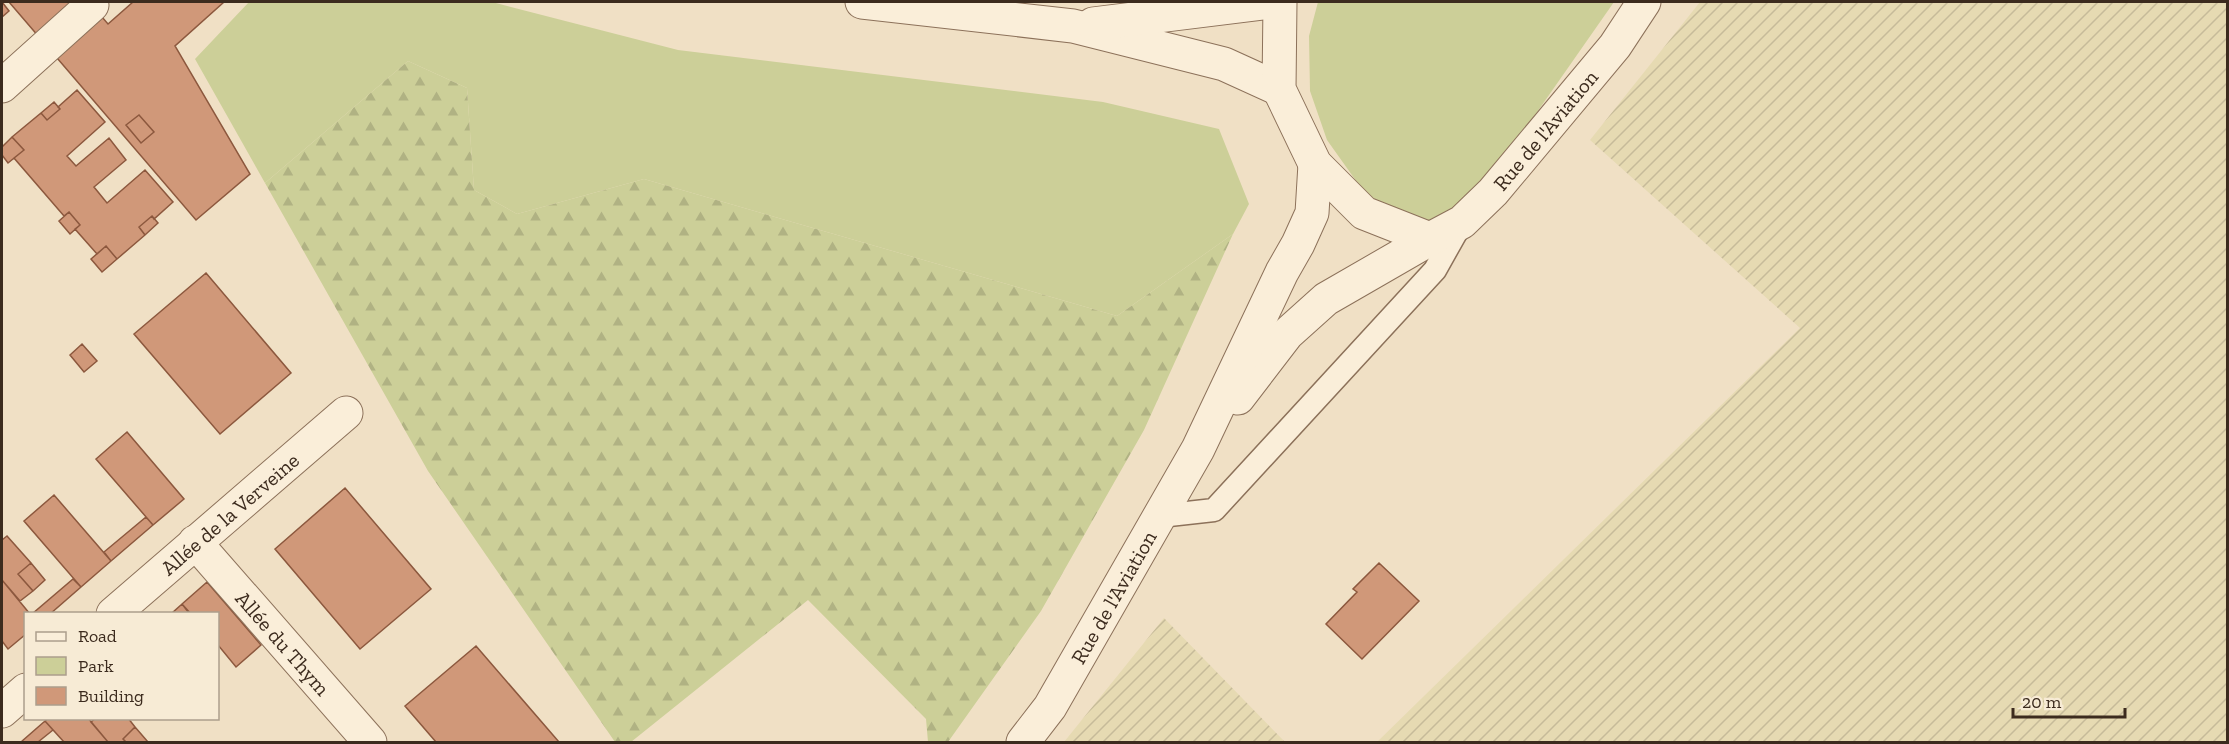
<svg xmlns="http://www.w3.org/2000/svg" width="2229" height="744" font-family="'Zilla Slab',serif">
  <defs>
    <pattern id="farmland-furrows" width="10" height="10" patternUnits="userSpaceOnUse" patternTransform="scale(1.5)"><rect width="10" height="10" fill="#e6dab2"/><path d="M-1 1l2-2M0 10L10 0M9 11l2-2" fill="none" stroke="#c6bb99"/></pattern>
    <pattern id="forest-firs" width="22" height="20" patternUnits="userSpaceOnUse" patternTransform="scale(1.5)"><rect width="22" height="20" fill="#cccf98"/><path d="M5 1l3.5 6h-7zM16 11l3.5 6h-7z" fill="#b0b283"/></pattern>
  </defs>
  <rect width="100%" height="100%" fill="#f0e0c5"/>
  <!-- farmland -->
  <path fill="url(#farmland-furrows)" d="M 1700,2 L 2227,2 L 2227,742 L 1377,742 L 1800,328 L 1590,140 Z
    M 1164,618 L 1285,742 L 1064,742 Z"/>
  <!-- green -->
  <path fill="#cccf98" d="M 249,2 L 492,2 L 678,50 L 1103,102 L 1219,129 L 1249,204 L 1233,234 L 1117,316 L 644,179 L 517,214 L 474,190 L 467,88 L 408,61 L 265,183 L 195,59 Z
    M 1318,2 L 1614,2 L 1521,135 L 1461,205 L 1427,222 L 1392,210 L 1364,192 L 1327,140 L 1310,91 L 1309,36 Z"/>
  <!-- forest -->
  <path fill="url(#forest-firs)" d="M 408,61 L 467,88 L 474,190 L 517,214 L 644,179 L 1117,316 L 1233,234 L 1144,430 L 1041,611 L 948,742 L 928,742 L 926,719 L 808,600 L 631,742 L 615,742 L 428,471 L 265,183 Z"/>
  <!-- building -->
  <path fill="#d09879" stroke="#8c583e" stroke-width="1.5" d="M 2,2 L 9,11 L 2,17 Z
    M 9,2 L 89,2 L 108,24 L 133,2 L 224,2 L 175,46 L 250,174 L 196,220 Z
    M 77,90 L 105,122 L 67,156 L 76,166 L 109,138 L 126,160 L 94,187 L 107,203 L 145,170 L 173,202 L 154,219 L 152,216 L 139,227 L 145,235 L 117,259 L 106,246 L 97,254 L 75,229 L 80,225 L 69,212 L 64,216 L 14,158 L 24,150 L 12,137 L 41,113 L 47,120 L 60,109 L 58,107 Z
    M 54,102 L 60,109 L 47,120 L 41,113 Z
    M 139,115 L 154,132 L 141,143 L 126,125 Z
    M 12,137 L 24,150 L 8,163 L 2,155 L 2,147 Z
    M 69,212 L 80,225 L 70,234 L 59,221 Z
    M 152,216 L 158,223 L 145,235 L 139,227 Z
    M 106,246 L 117,259 L 102,272 L 91,259 Z
    M 206,273 L 291,373 L 220,434 L 134,334 Z
    M 82,344 L 97,361 L 84,372 L 70,355 Z
    M 127,432 L 184,499 L 153,525 L 96,459 Z
    M 345,488 L 431,589 L 360,649 L 275,549 Z
    M 54,495 L 111,561 L 81,587 L 24,521 Z
    M 146,517 L 153,525 L 111,561 L 104,552 Z
    M 7,536 L 31,563 L 18,574 L 33,591 L 20,601 L 2,580 L 2,540 Z
    M 31,563 L 45,580 L 33,591 L 18,574 Z
    M 1379,563 L 1419,601 L 1362,659 L 1326,624 L 1357,592 L 1353,589 Z
    M 73,579 L 81,587 L 50,614 L 32,614 Z
    M 2,580 L 30,614 L 26,614 L 26,634 L 8,649 L 2,641 Z
    M 207,582 L 261,645 L 236,667 L 218,645 L 218,614 L 191,614 L 182,604 Z
    M 182,604 L 189,613 L 171,614 Z
    M 476,646 L 559,742 L 436,742 L 405,706 Z
    M 49,718 L 88,718 L 108,742 L 64,742 L 45,721 Z
    M 96,718 L 128,718 L 135,727 L 123,739 L 126,742 L 108,742 L 91,722 Z
    M 45,721 L 53,730 L 38,742 L 21,742 Z
    M 135,727 L 148,742 L 126,742 L 123,739 Z"/>
  <g fill="none" stroke-linecap="round" stroke-linejoin="round">
    <!-- service casing -->
    <g stroke="#8c715a" stroke-width="25">
      <path id="service" d="M 1160,516 L 1214,510 L 1435,270 L 1462,222"/>
    </g>
    <!-- minor casing -->
    <g stroke="#8c715a" stroke-width="35">
      <g id="minor">
        <path d="M 2,86 L 92,5"/>
        <path id="s1" d="M 195,542 L 370,742"/>
        <path id="s2" d="M 113,614 L 346,413"/>
        <path d="M 2,711 L 26,690"/>
      </g>
    </g>
    <!-- tertiary casing -->
    <g stroke="#8c715a" stroke-width="35">
      <g id="tertiary">
        <path d="M 862,2 L 1073,26 L 1224,64 L 1279,89"/>
        <path id="s3" d="M 1280,2 L 1279,89 L 1315,164 L 1364,213 L 1430,239 L 1462,222 L 1493,192 L 1615,46 L 1644,2"/>
        <path d="M 1093,24 L 1271,2"/>
        <path d="M 1238,398 L 1287,334 L 1326,299 L 1430,239"/>
        <path id="s4" d="M 1023,742 L 1050,707 L 1198,449 L 1282,272 L 1298,244 L 1312,213 L 1315,164"/>
      </g>
    </g>
    <!-- service -->
    <use href="#service" stroke="#faeed9" stroke-width="22"/>
    <!-- minor -->
    <use href="#minor" stroke="#faeed9" stroke-width="33"/>
    <!-- tertiary -->
    <use href="#tertiary" stroke="#faeed9" stroke-width="33"/>
  </g>
  <g text-anchor="middle" dominant-baseline="central" stroke-width="4.5" stroke-linejoin="round" paint-order="stroke">
    <!-- street labels -->
    <g font-size="21" fill="#3c2b1e" stroke="#f7ebd5">
      <text stroke="none"><textPath href="#s3" startOffset="471">Rue de l'Aviation</textPath></text>
      <text stroke="none"><textPath href="#s2" startOffset="154">Allée de la Verveine</textPath></text>
      <text stroke="none"><textPath href="#s4" startOffset="171">Rue de l'Aviation</textPath></text>
      <text stroke="none"><textPath href="#s1" startOffset="134">Allée du Thym</textPath></text>
    </g>
  </g>
  <!-- border -->
  <rect width="2229" height="744" fill="none" stroke="#3c2b1e" stroke-width="6"/>
  <!-- legend -->
  <rect x="24" y="612" width="195" height="108" fill="#f7ebd5" stroke="#ac9e8c" stroke-width="1.5"/>
  <rect x="36" y="632" width="30" height="9" fill="#faeed9" stroke="#ac9e8c" stroke-width="1.5"/>
  <text x="78" y="642" font-size="18" fill="#3c2b1e">Road</text>
  <rect x="36" y="657" width="30" height="18" fill="#cccf98" stroke="#ac9e8c" stroke-width="1.5"/>
  <text x="78" y="672" font-size="18" fill="#3c2b1e">Park</text>
  <rect x="36" y="687" width="30" height="18" fill="#d09879" stroke="#ac9e8c" stroke-width="1.5"/>
  <text x="78" y="702" font-size="18" fill="#3c2b1e">Building</text>
  <!-- scale -->
  <path d="M2013 708v9h112v-9" fill="none" stroke="#3c2b1e" stroke-width="3"/>
  <text x="2022" y="708" font-size="18" fill="#3c2b1e" stroke="#f7ebd5" stroke-width="4.5" paint-order="stroke">20 m</text>
</svg>
